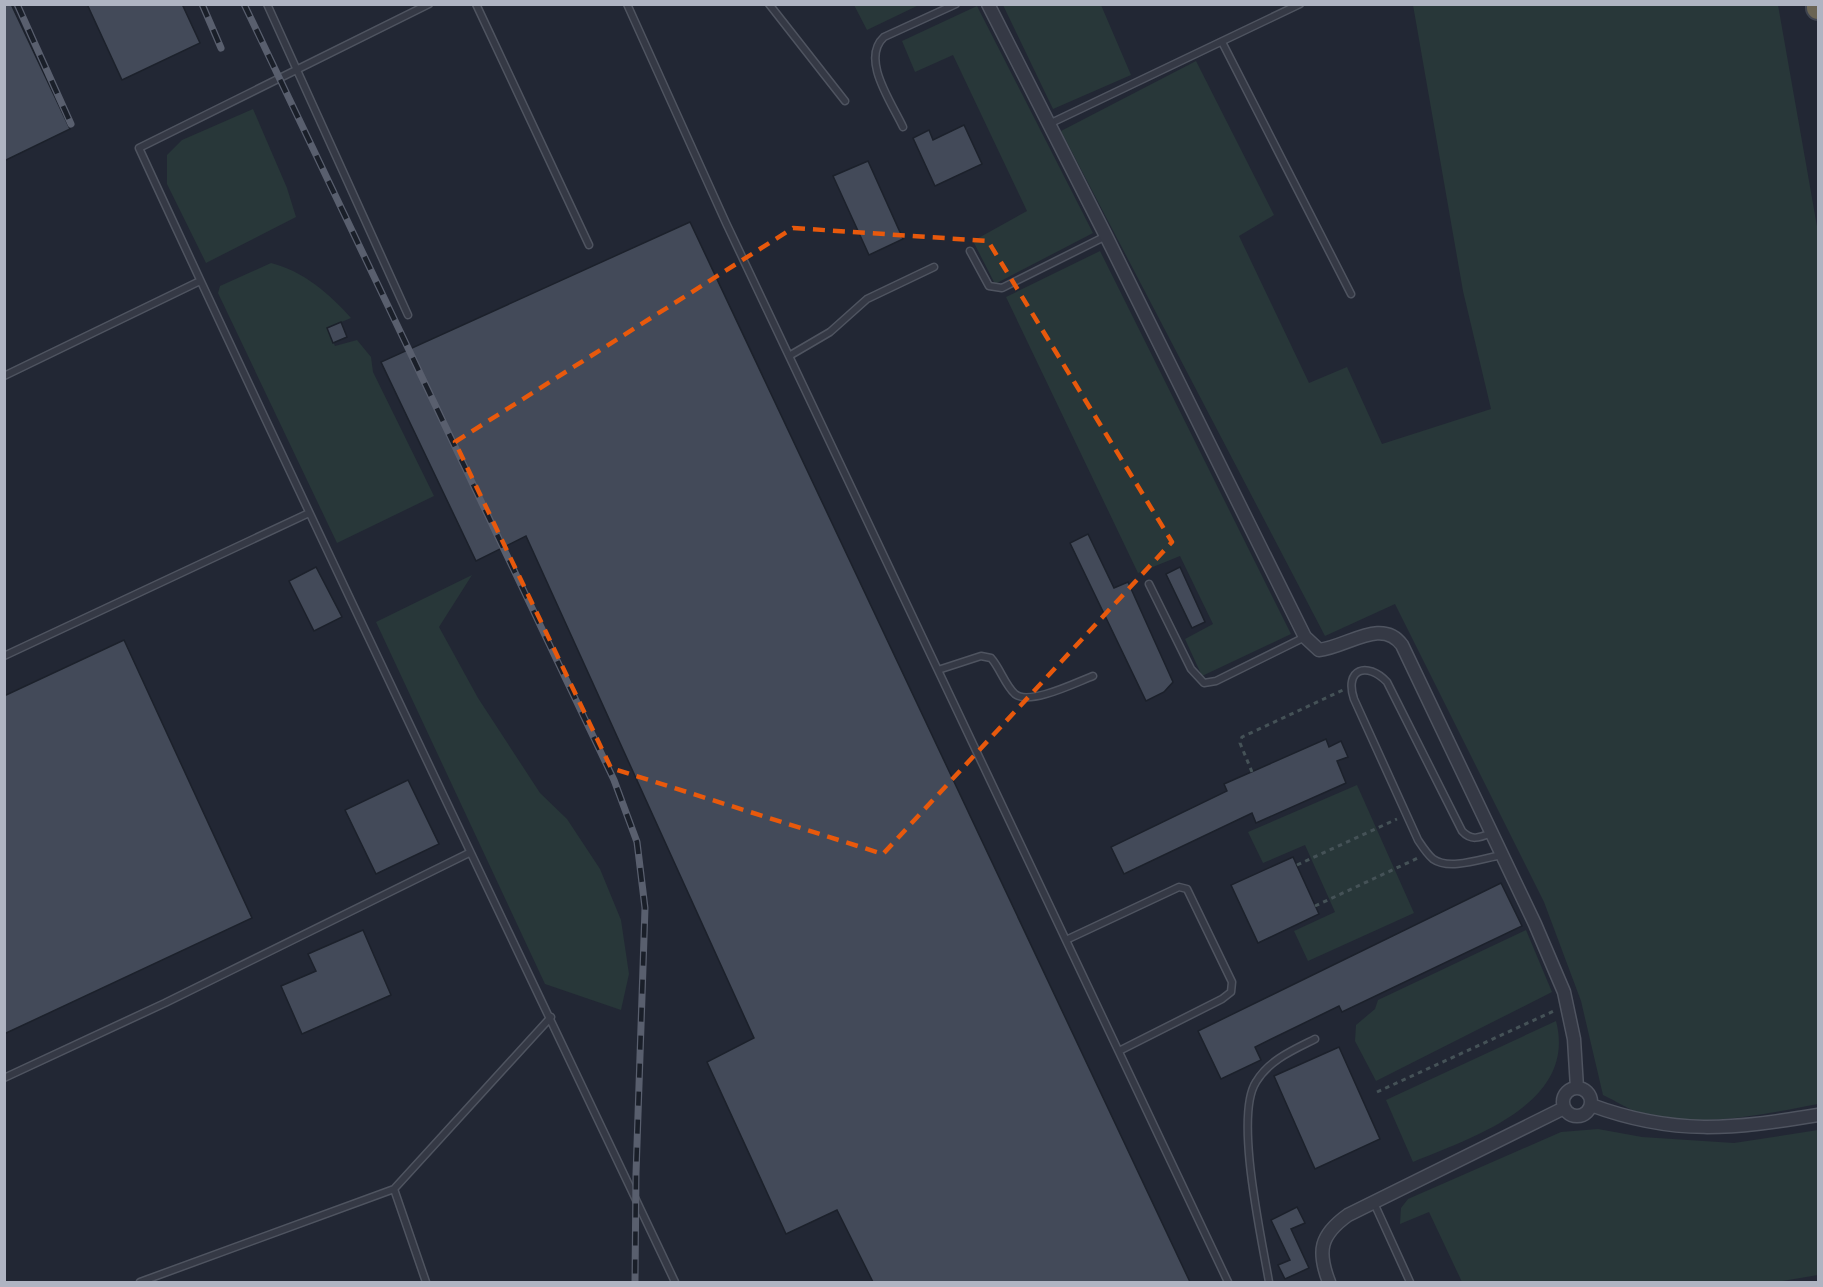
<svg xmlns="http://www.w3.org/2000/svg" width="1823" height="1287" font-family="'Asap Condensed',sans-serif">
  <rect width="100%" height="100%" fill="#222734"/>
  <!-- green -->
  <path fill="#283739" d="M 854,5 L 919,5 L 867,30 Z
    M 1003,5 L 1101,5 L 1131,75 L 1053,109 Z
    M 1413,5 L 1778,5 L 1818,232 L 1818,1104 C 1766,1114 1698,1128 1645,1115 C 1631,1111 1616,1101 1603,1095 L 1581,1001 L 1544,902 L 1395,604 L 1325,636 L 1061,131 L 1196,61 L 1274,215 L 1239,236 L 1309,383 L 1347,367 L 1382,444 L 1491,409 L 1463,291 Z
    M 977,6 L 1093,233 L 995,284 L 973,241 L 1027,211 L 953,55 L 915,72 L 902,41 Z
    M 253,109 L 287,188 L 296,217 L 206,263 L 167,184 L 167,155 L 182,140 Z
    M 1100,251 L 1291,634 L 1202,676 L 1185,639 L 1213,624 L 1180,556 L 1138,573 L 1006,297 Z
    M 271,263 C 303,271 330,294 351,318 L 327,328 L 335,346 L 357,340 L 371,357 L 373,372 L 434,496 L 337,543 L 218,293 L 220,286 Z
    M 472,575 L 439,627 L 478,698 L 540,793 L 567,819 L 600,869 L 621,920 L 629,974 L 621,1010 L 545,984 L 376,622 Z
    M 1357,785 L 1414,913 L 1308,961 L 1294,931 L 1335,912 L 1305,845 L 1263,863 L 1248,832 Z
    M 1526,930 L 1552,992 L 1376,1081 L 1355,1041 L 1356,1025 L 1375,1009 L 1378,1000 Z
    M 1556,1021 C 1578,1104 1471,1138 1413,1162 L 1386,1100 Z
    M 1598,1129 L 1642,1137 L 1734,1143 L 1818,1130 L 1818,1275 L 1776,1282 L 1462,1282 L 1429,1212 L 1400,1224 L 1401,1208 L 1408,1199 L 1561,1132 Z"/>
  <!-- building -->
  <path fill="#434a59" stroke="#1c212b" stroke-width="1.5" d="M 4,4 L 11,4 L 70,129 L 4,161 Z
    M 87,4 L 182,4 L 200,43 L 122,80 Z
    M 964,125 L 982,164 L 935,186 L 913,138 L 929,130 L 933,140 Z
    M 868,161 L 903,239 L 869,255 L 833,176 Z
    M 690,222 L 1190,1282 L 873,1282 L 837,1210 L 786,1234 L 707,1062 L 754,1038 L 526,536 L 476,561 L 381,362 Z
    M 341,322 L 347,337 L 333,343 L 327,328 Z
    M 1088,534 L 1114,588 L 1128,582 L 1173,682 L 1164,692 L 1146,701 L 1070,543 Z
    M 316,567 L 342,617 L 314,631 L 289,581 Z
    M 1180,567 L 1205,622 L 1192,628 L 1166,574 Z
    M 124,640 L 252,918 L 4,1034 L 4,696 Z
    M 1326,739 L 1329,747 L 1341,741 L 1348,757 L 1337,761 L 1346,783 L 1256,823 L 1252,813 L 1124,874 L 1111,847 L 1227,791 L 1224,784 Z
    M 408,780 L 439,844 L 376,874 L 345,810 Z
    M 1293,857 L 1319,914 L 1258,943 L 1231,885 Z
    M 1501,883 L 1522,926 L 1342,1012 L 1339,1006 L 1255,1047 L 1261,1060 L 1221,1079 L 1198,1031 Z
    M 363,930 L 391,995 L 302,1034 L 281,986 L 316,971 L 308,954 Z
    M 1339,1047 L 1380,1139 L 1315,1169 L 1274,1076 Z
    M 1297,1207 L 1305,1223 L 1291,1229 L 1309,1268 L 1285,1279 L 1278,1265 L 1290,1260 L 1271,1220 Z"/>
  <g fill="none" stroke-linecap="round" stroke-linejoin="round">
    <!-- lane casing -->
    <g stroke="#4f5460" stroke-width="9">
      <path id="lane" d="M 267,4 L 408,315
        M 429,4 L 139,148 C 314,528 496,904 675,1282
        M 476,4 L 589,245
        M 627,4 L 726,223 L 1228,1282
        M 769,4 L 845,101
        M 1222,42 L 1351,294
        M 1049,124 L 1300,4
        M 903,127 C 892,103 860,59 884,37 L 956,4
        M 970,251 L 989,286 L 1002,288 L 1106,236
        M 789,356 L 830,332 L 867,299 L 934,267
        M 4,376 L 200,281
        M 1149,584 L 1191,669 L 1204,683 L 1216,681 L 1305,637
        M 4,656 L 309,513
        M 938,670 L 981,656 L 991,658 C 1000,668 1005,685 1015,694 C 1029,706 1077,682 1093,676
        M 1491,833 C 1479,838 1471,841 1462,831 L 1387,682 C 1367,661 1344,669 1354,699 L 1418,840 C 1422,846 1427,854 1433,859 C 1450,871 1483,858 1502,855
        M 1066,940 L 1179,887 L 1187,889 L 1232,982 L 1231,992 L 1222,999 L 1119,1051
        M 4,1078 L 165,1003 L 469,853
        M 1374,1203 L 1410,1282
        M 140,1282 L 394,1189
        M 426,1282 L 394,1189 L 551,1017
        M 1269,1282 C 1262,1240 1234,1116 1256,1082 C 1269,1060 1293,1050 1315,1039"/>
    </g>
    <!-- street casing -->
    <g stroke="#4f5460" stroke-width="15">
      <path id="street" d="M 988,4 L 1106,236 L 1305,637 L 1319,650 C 1347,647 1382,617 1402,645 L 1535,924 L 1564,992 L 1574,1039 L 1577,1088
        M1563 1102a14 14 0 1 1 28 0a14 14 0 1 1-28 0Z
        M 1591,1105 C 1675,1136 1732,1129 1818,1115
        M 1329,1282 C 1317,1251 1320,1235 1348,1215 L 1564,1108"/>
    </g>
    <!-- highway casing -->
    <g stroke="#3f444f" stroke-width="26">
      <path id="highway" d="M 1818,4 L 1818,8"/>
    </g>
    <!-- path -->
    <path stroke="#455257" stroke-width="3" stroke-dasharray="4.5 4.5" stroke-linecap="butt" d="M 1252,772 L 1240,743 L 1242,737 L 1343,690
      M 1297,865 L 1397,819
      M 1315,906 L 1418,858
      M 1377,1092 L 1556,1010"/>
    <!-- lane -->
    <use href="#lane" stroke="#353945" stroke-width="6"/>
    <!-- street -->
    <use href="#street" stroke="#353945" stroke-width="12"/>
    <!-- highway -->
    <use href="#highway" stroke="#6a6453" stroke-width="22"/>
    <!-- rail casing -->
    <g stroke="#595f6e" stroke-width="7">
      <path id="rail" d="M 17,4 L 71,124
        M 202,4 L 221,48
        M 244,4 L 614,780 L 637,842 L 645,908 L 636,1174 L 635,1282"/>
    </g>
    <!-- rail -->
    <use href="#rail" stroke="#1a1f29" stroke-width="4.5" stroke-dasharray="14" stroke-linecap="butt"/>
  </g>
  <!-- marked area -->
  <path fill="none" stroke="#e8590c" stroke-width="4.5" stroke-dasharray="12 8" stroke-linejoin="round" d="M 793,228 L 988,241 L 1172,542 L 883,854 L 611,768 L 455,442 Z"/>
  <!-- border -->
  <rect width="1823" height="1287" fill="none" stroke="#afb4c2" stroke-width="12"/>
</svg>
